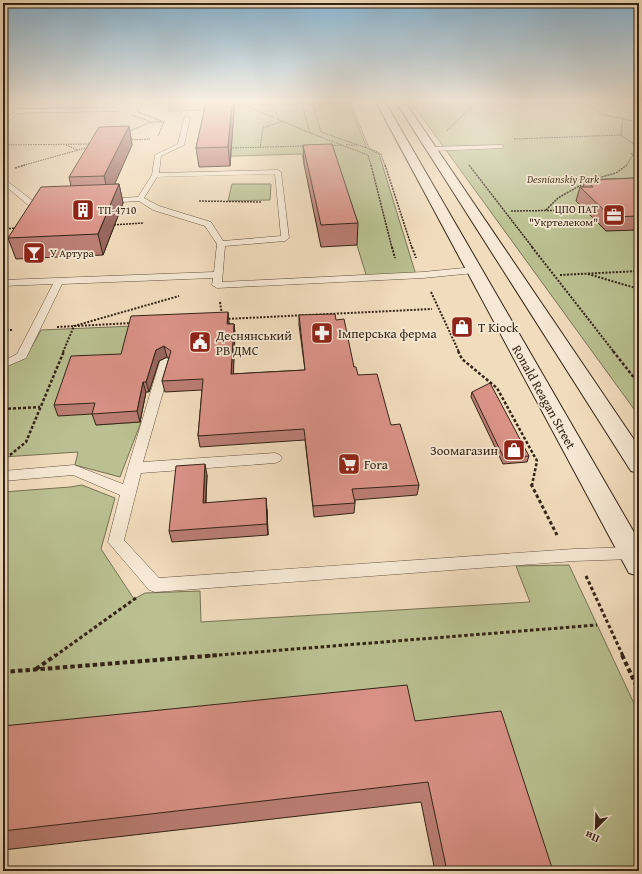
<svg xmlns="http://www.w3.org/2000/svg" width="642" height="874" font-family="'Gentium Book Plus',serif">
  <rect width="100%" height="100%" fill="#f1dcbd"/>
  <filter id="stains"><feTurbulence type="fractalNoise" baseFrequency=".005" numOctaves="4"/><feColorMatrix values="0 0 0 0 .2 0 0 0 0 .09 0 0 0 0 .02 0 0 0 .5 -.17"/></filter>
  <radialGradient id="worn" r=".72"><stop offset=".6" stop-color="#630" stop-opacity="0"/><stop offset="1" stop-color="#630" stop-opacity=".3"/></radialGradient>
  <!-- green -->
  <path fill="#bac091" stroke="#767253" d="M 169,102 L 348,102 L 367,148 L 379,154 L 416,275 L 367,278 L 332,163 L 304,164 L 302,154 L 204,157 L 234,110 L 169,111 Z
    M 411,102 L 639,102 L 639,416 Z
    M 232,184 L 271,184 L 270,200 L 228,201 Z
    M 134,326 L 124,364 L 58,415 L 99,413 L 96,425 L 141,422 L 120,477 L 75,465 L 78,452 L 3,457 L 3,368 L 26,357 L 41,330 Z
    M 82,485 L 115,498 L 101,549 L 134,599 L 145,593 L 200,591 L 201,622 L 530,602 L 516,566 L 569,565 L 639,714 L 639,871 L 532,871 L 491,734 L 3,750 L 3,492 L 70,487 Z"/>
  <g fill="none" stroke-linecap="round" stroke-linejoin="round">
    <!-- lane casing -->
    <g stroke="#62523f" stroke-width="1">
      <path id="lane" d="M 117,108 L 120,110 L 119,111 L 18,113 L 3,126 L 3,121 L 17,109 Z
        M 187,116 L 190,118 L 184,145 L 161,156 L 159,173 L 278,170 L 281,172 L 289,238 L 285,241 L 225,246 L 222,282 L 423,272 L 474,267 L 479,270 L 474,273 L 423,278 L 217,288 L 212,285 L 213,278 L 62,284 L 26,358 L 3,368 L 3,361 L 17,354 L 53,284 L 3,286 L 3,280 L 214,272 L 217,244 L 205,226 L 153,210 L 139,201 L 104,203 L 100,201 L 104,199 L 138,197 L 152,175 L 155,155 L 178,144 L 184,118 ZM 275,174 L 281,236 L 223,241 L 211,222 L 159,206 L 144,198 L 157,177 Z
        M 501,145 L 504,147 L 503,148 L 432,151 L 429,149 L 432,147 Z
        M 3,178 L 33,201 L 49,200 L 53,202 L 49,204 L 28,205 L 3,184 Z
        M 166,358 L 172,361 L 143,462 L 275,453 L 280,455 L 282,458 L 280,461 L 275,463 L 141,473 L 124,540 L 159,578 L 574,549 L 632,547 L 638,548 L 639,551 L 638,558 L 632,559 L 574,561 L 155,592 L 149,590 L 108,542 L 120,495 L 73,475 L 3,481 L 3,471 L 74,465 L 123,484 L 160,361 Z"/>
    </g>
    <!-- secondary casing -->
    <g stroke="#332415" stroke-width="2">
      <path id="secondary" d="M 376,102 L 385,102 L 639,541 L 639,576 L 629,573 Z
        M 396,102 L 405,102 L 639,447 L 639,473 L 631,471 Z"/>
    </g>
    <!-- path-far5 -->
    <path stroke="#332415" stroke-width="1" stroke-dasharray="1.5 1" stroke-linecap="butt" d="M 143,102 L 138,112 L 164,122 L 158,136
      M 295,102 L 302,104 L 310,133 L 368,155 L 371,166
      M 312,102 L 321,132 L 367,148
      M 350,102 L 369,148 L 381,154 L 385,166
      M 624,102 L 639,105
      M 584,103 L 604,115 L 639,122
      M 231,105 L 348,104
      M 272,105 L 279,119
      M 246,106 L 310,133
      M 132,115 L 151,122 L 162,122
      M 623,119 L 621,135 L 639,148
      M 447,131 L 468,110 L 481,105 L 584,103
      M 127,132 L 151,122
      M 514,139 L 621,135
      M 129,140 L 150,139
      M 3,145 L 90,144
      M 66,145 L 78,150
      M 346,145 L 357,145
      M 330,146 L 341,145
      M 230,148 L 307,146
      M 260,148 L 263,128 L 283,121
      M 469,165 L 470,166
      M 21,166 L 89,147
      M 626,166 L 633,155 L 631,154 L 639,148"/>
    <!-- path-far4 -->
    <path stroke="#332415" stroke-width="1.5" stroke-dasharray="2 1" stroke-linecap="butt" d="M 371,165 L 392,248
      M 385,165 L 412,248
      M 469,165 L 533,248
      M 15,168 L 25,165
      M 590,180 L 616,173 L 627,165
      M 199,201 L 262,202
      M 546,210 L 558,198 L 586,182
      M 511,211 L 585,210
      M 111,225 L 144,223
      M 3,229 L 16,228"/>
    <!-- path-far3 -->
    <path stroke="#332415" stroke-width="2" stroke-dasharray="2 1.5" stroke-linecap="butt" d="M 392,247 L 395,258
      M 412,247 L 416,258
      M 532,247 L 614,352
      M 588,274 L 639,289
      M 560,275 L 639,271
      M 431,292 L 459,352
      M 220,302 L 222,315
      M 225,319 L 432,309
      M 57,327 L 132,323
      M 3,330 L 12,330
      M 63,352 L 74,326 L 179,296"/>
    <!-- path-far2 -->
    <path stroke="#332415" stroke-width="2.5" stroke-dasharray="3 2" stroke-linecap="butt" d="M 458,351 L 462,359 L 497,388 L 537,461 L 532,485
      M 613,351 L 639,384
      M 3,409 L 40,407
      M 10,455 L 26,442 L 64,351"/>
    <!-- path-far1 -->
    <path stroke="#332415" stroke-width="3" stroke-dasharray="3.5 2.5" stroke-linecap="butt" d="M 531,484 L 557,535
      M 586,576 L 623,656
      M 55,656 L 136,598
      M 207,656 L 597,625"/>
    <!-- path -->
    <path stroke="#332415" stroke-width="4" stroke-dasharray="4.5 3" stroke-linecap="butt" d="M 622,655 L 639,691
      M 36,669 L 56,655
      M 3,672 L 220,655"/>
    <!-- lane -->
    <use href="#lane" fill="#f6e8d4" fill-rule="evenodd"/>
    <!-- secondary -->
    <use href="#secondary" fill="#f6e8d4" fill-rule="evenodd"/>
  </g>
  <!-- wall -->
  <path fill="#bb7e74" stroke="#332415" d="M 206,102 L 234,102 L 234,110 L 230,166 L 199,167 L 196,148 Z
    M 129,126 L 132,145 L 114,184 L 119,184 L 123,203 L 103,255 L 16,259 L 8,238 L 71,186 L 69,177 Z
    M 303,145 L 358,223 L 357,245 L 321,247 L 304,164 Z
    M 639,174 L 639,230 L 606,231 L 576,201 L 580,187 L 583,187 L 585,180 L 637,178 Z
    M 299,315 L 336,320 L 354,367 L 358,375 L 391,425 L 419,485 L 417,495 L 355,500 L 355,503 L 354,513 L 314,517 L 305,440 L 200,447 L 198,436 L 202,390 L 165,392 L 162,381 L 169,358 L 167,357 L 159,361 L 149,392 L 146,392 L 140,422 L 96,425 L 92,414 L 58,416 L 54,405 L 121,354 L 229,322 L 229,324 L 234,324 L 235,334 L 233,374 L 305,370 L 299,325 Z
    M 472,392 L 529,456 L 527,462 L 503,464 L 471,397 Z
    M 207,475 L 206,503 L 267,509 L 268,535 L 172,542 L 169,531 Z
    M 415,721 L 553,871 L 435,871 L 421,802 L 3,850 L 3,726 Z"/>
  <!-- shaded-wall -->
  <path fill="#99665e" stroke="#332415" d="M 232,102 L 234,102 L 234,110 L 230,166 L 228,147 Z
    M 129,126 L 132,145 L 109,197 L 104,176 Z
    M 119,184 L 123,203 L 103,255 L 98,234 Z
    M 228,312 L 229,322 L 228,334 L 227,324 Z
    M 234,324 L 235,334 L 233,385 L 231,374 Z
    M 164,346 L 167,357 L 159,361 L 149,392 L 146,382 L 156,350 Z
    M 143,382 L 146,392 L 140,422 L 137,411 Z
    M 205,464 L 207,475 L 205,514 L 203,503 Z
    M 266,498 L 267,509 L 268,535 L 267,524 Z"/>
  <!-- building -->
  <path fill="#da9287" stroke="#332415" d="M 206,102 L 232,102 L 228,147 L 196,148 Z
    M 129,126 L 104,176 L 69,177 L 99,127 Z
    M 332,144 L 358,223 L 321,225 L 303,145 Z
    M 639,174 L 639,216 L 611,217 L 580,187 L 593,187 L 585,180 L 637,178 Z
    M 119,184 L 98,234 L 8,238 L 41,187 Z
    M 228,312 L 227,324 L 234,324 L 231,374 L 305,370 L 299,315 L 335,314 L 336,320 L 344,319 L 354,367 L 356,367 L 358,375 L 377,374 L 391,425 L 400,424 L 419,485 L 352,489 L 355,503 L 313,506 L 304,429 L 198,436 L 203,379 L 162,381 L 171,351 L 164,346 L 156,350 L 146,382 L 143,382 L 137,411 L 92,414 L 95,403 L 54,405 L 71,356 L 121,354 L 131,316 Z
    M 490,383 L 529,456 L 504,458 L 472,392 Z
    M 205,464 L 203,503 L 266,498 L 267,524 L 169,531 L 176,466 Z
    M 407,685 L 415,721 L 501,711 L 553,871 L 447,871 L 428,782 L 3,831 L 3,726 Z"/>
  <!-- sky -->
  <linearGradient id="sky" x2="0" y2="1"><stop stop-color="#89b6d4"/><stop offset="0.45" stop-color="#f9efe1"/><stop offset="1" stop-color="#f9efe1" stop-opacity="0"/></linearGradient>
  <rect width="642" height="225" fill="url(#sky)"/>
  <!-- icons -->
  <defs>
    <g id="building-square" transform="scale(1.15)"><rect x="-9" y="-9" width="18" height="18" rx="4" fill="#8f2418" stroke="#f6e8d4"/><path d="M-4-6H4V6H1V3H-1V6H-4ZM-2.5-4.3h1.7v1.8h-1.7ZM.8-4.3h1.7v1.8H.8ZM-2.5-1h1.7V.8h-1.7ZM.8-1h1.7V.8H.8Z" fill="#fff"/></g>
    <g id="office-square" transform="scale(1.15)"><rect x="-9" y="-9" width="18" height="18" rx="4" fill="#8f2418" stroke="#f6e8d4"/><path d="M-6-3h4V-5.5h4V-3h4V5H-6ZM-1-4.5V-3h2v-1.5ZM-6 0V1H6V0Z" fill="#fff"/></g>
    <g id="bar-square" transform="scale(1.15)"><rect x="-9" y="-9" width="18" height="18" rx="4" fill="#8f2418" stroke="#f6e8d4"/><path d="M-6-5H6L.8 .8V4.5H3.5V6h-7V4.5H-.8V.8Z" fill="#fff"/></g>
    <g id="shop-square" transform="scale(1.15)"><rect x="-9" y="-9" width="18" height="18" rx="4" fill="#8f2418" stroke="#f6e8d4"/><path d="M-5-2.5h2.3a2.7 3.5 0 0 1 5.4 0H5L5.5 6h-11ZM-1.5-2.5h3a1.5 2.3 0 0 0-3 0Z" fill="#fff"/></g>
    <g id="pharmacy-square" transform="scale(1.15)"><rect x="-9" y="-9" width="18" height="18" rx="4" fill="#8f2418" stroke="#f6e8d4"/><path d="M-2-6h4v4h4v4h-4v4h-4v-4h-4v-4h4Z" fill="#fff"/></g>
    <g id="civic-square" transform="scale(1.15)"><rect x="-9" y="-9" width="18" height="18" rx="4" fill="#8f2418" stroke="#f6e8d4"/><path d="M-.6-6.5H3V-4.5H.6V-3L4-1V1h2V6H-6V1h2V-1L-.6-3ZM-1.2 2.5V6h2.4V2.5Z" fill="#fff"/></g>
    <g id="supermarket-square" transform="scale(1.15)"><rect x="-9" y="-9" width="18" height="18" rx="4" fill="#8f2418" stroke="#f6e8d4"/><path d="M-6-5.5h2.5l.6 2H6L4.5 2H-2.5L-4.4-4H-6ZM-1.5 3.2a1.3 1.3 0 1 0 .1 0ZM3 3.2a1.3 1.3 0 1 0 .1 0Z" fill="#fff"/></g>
  </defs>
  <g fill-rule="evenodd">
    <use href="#building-square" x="83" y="210"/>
    <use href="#office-square" x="614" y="215"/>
    <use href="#bar-square" x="34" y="253"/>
    <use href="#shop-square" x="462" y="327"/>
    <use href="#pharmacy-square" x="322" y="333"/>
    <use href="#civic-square" x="200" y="342"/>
    <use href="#shop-square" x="514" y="450"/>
    <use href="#supermarket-square" x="349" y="464"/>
  </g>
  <g text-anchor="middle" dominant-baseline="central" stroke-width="3.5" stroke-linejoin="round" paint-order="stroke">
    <!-- far-park labels -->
    <g font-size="11" font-style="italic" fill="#554b34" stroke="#f6e8d4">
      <text x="563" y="179">Desnianskiy Park</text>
    </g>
    <!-- far-poi labels -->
    <g font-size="11" fill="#332415" stroke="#f6e8d4" text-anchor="start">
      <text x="598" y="209" text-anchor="end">ЦПО ПАТ<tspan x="598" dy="13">"Укртелеком"</tspan></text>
      <text x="98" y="210">ТП-4710</text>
      <text x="50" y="253">У Артура</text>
    </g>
    <!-- poi labels -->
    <g font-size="13" fill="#332415" stroke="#f6e8d4" text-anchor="start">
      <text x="478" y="327">T Kiock</text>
      <text x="338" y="333">Імперська ферма</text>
      <text x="216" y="335">Деснянський<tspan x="216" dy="15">РВ ДМС</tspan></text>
      <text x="498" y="450" text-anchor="end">Зоомагазин</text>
      <text x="364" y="464">Fora</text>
    </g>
    <!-- street labels -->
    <g font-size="13" fill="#332415" stroke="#f6e8d4">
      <text transform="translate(544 397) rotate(61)">Ronald Reagan Street</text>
    </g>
  </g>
  <!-- margin -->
  <rect width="642" height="874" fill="none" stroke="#f1dcbd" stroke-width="16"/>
  <rect x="4" y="4" width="634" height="866" fill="none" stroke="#332415" stroke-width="2"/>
  <rect x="8" y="8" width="626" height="858" fill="none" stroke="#332415"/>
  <!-- north arrow -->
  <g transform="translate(596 828) rotate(203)" stroke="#f6e8d4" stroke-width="3" paint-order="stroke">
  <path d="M0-3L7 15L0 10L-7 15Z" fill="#332415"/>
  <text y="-6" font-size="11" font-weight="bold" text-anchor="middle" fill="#332415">Пн</text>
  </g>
  <rect width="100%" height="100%" filter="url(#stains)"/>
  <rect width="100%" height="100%" fill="url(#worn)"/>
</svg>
